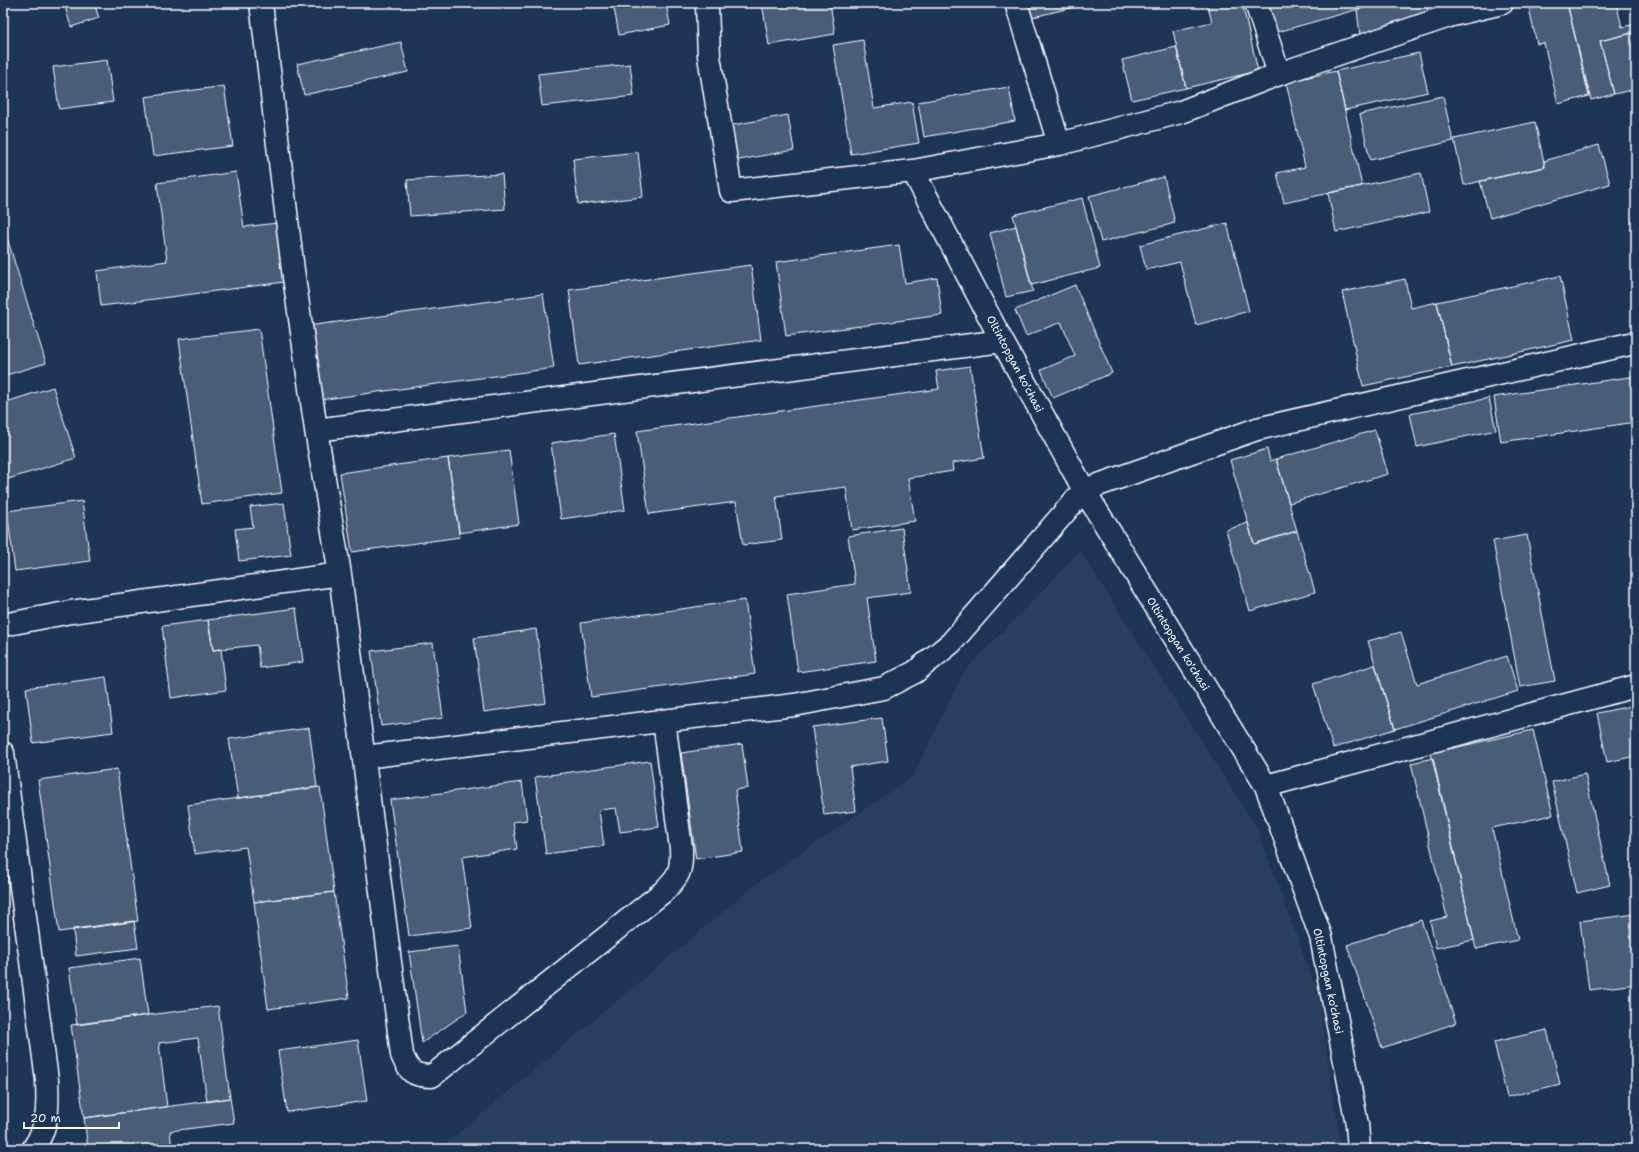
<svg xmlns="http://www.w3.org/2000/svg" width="1639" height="1152" font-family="'Shantell Sans',sans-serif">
  <rect width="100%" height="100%" fill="#1d3557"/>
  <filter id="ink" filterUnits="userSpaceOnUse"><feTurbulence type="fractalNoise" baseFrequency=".025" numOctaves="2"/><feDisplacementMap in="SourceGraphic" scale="8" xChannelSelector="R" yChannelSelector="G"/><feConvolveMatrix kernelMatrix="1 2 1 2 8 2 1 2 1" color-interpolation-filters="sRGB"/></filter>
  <g filter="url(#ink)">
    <!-- built -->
    <path fill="#2a4161" d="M 1080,551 L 1257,828 L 1319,997 L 1341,1149 L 440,1149 L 755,885 L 913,776 L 963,673 Z"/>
    <!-- building -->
    <path fill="#4a5d79" stroke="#fff" d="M 64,3 L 94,3 L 99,18 L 71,27 Z
      M 613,3 L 666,3 L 670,25 L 619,35 Z
      M 762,3 L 830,3 L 835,34 L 769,45 Z
      M 1021,3 L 1091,3 L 1025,19 Z
      M 1207,3 L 1242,3 L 1258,71 L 1186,88 L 1173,31 L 1212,22 Z
      M 1266,3 L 1364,3 L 1366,7 L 1274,33 Z
      M 1364,3 L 1427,3 L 1428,13 L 1360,35 L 1357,10 L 1366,7 Z
      M 1554,3 L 1567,3 L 1589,96 L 1558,104 L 1544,43 L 1537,44 L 1529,9 Z
      M 1567,3 L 1616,3 L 1622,27 L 1636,24 L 1636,32 L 1600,41 L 1614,94 L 1591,100 Z
      M 1636,32 L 1636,89 L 1614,94 L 1600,41 Z
      M 863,40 L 874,108 L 912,102 L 919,143 L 851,154 L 833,45 Z
      M 401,42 L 408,72 L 304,95 L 297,64 Z
      M 1176,47 L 1186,88 L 1132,100 L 1122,60 Z
      M 1419,53 L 1428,92 L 1345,110 L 1336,71 Z
      M 107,60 L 113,102 L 59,109 L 53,67 Z
      M 630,64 L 634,96 L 542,106 L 538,74 Z
      M 1336,71 L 1362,186 L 1284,203 L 1277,173 L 1305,167 L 1286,82 Z
      M 224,86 L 233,146 L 153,156 L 145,97 Z
      M 1009,87 L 1015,121 L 924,137 L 918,102 Z
      M 1443,96 L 1453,141 L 1370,160 L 1360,114 Z
      M 788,115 L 794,150 L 728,162 L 722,127 Z
      M 1535,122 L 1545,167 L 1464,185 L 1454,139 Z
      M 1599,145 L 1610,184 L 1490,218 L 1480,181 L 1545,167 L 1544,161 Z
      M 638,152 L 643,197 L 578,204 L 573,159 Z
      M 236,172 L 244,227 L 285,222 L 292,281 L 101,306 L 97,271 L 167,261 L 157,183 Z
      M 1421,173 L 1429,212 L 1336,232 L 1328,193 Z
      M 502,174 L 505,209 L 410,216 L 407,180 Z
      M 1164,177 L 1175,223 L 1101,242 L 1089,196 Z
      M 1082,198 L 1100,268 L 1031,285 L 1013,215 Z
      M 1227,223 L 1249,311 L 1196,325 L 1180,262 L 1146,270 L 1140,245 Z
      M 3,225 L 46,363 L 3,376 Z
      M 1016,226 L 1033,291 L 1006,297 L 990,233 Z
      M 899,245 L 905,283 L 937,278 L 942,315 L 786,336 L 776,262 Z
      M 751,265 L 761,340 L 579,365 L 569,290 Z
      M 1560,276 L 1574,340 L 1452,367 L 1437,302 Z
      M 1405,279 L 1411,308 L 1437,302 L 1452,367 L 1363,386 L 1342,292 Z
      M 1075,285 L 1112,373 L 1053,398 L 1041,370 L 1075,356 L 1061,322 L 1026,336 L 1015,310 Z
      M 543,294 L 554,368 L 319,400 L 308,326 Z
      M 259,329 L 282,493 L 202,504 L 179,339 Z
      M 970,366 L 984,458 L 952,463 L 953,471 L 908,478 L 915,521 L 852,530 L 846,487 L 776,496 L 782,540 L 743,545 L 736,502 L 649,514 L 637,431 L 939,389 L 936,371 Z
      M 1636,376 L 1636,422 L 1501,442 L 1494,397 Z
      M 53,387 L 76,458 L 5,480 L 3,474 L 3,403 Z
      M 1489,398 L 1496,430 L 1417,447 L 1410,414 Z
      M 1375,430 L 1388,474 L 1289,503 L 1276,459 Z
      M 614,434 L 625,510 L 561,519 L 551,443 Z
      M 1267,449 L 1270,461 L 1276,459 L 1297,531 L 1254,544 L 1230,460 Z
      M 509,450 L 519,524 L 459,533 L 448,458 Z
      M 448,458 L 460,537 L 352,552 L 340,473 Z
      M 82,501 L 90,561 L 15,571 L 7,511 Z
      M 284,503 L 291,555 L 239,561 L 235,529 L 253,527 L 250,507 Z
      M 1248,523 L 1254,544 L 1297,531 L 1315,592 L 1250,611 L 1226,530 Z
      M 902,528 L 911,592 L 867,598 L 876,661 L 798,672 L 787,594 L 855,584 L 848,536 Z
      M 1527,535 L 1555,681 L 1520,687 L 1493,541 Z
      M 745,600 L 755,674 L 591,697 L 581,623 Z
      M 296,608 L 303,662 L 260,668 L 257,645 L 213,650 L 208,620 Z
      M 208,620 L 213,650 L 221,649 L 226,690 L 171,698 L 162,626 Z
      M 536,629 L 546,703 L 484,712 L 474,638 Z
      M 1401,632 L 1417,684 L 1507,656 L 1518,691 L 1395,729 L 1368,641 Z
      M 433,643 L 443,718 L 381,726 L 371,651 Z
      M 1375,665 L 1395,729 L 1333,748 L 1313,684 Z
      M 106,677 L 113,732 L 33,743 L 26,688 Z
      M 1636,705 L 1636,756 L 1607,762 L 1597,713 Z
      M 882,718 L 888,761 L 850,767 L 856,811 L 824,815 L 812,727 Z
      M 309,728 L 317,787 L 238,798 L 229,739 Z
      M 1533,730 L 1553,815 L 1492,828 L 1518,940 L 1476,949 L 1431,753 Z
      M 742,744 L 748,788 L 735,790 L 743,852 L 696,859 L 681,753 Z
      M 1433,758 L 1474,940 L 1436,948 L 1430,921 L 1447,917 L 1411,763 Z
      M 650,761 L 659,827 L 620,832 L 616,808 L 599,810 L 604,846 L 546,854 L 535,777 Z
      M 117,769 L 138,921 L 59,932 L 38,780 Z
      M 1585,774 L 1610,885 L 1577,893 L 1552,782 Z
      M 522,782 L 527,820 L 513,822 L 517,849 L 462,857 L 472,928 L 409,936 L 390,800 Z
      M 320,787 L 334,892 L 254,902 L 246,847 L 195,854 L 188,805 Z
      M 334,892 L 349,998 L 268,1009 L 254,902 Z
      M 1636,914 L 1636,984 L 1589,990 L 1580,921 Z
      M 1421,920 L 1456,1023 L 1382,1048 L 1347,945 Z
      M 134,921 L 138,948 L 76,956 L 73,929 Z
      M 458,946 L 467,1012 L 422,1043 L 409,952 Z
      M 140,958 L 148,1015 L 77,1025 L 69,968 Z
      M 218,1006 L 230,1098 L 207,1102 L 198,1038 L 159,1043 L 167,1107 L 84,1118 L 71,1025 Z
      M 1547,1030 L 1560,1084 L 1507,1097 L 1494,1042 Z
      M 358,1040 L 367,1101 L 287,1112 L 278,1051 Z
      M 230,1098 L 234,1123 L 170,1131 L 172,1149 L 88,1149 L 84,1118 Z
      M 1431,1143 L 1432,1149 L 1406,1149 Z"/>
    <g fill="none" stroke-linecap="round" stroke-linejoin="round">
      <!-- minor casing -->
      <g stroke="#fff" stroke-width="25">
        <path id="minor" d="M 261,3 L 293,270 L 316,430 L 340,574 L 402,1055 C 409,1072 413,1076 432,1076 L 663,892 C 679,876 682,872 681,848 L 664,721
          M 1016,3 L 1059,144
          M 1256,3 L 1279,74
          M 707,6 L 709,56 L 731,191 L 913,171 L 1059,144 L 1181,112 L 1279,74 L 1452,15 L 1502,3
          M 913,171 L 1002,341 L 1084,490 L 1266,786 L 1321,937 L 1357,1124 L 1359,1149
          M 316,430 L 1002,341
          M 3,625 L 71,612 L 340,574
          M 3,753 L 47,1080 C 48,1106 49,1126 33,1149
          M 364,757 L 794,705 L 884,688 L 915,672 L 951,643 L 1084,490 L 1257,429 L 1634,343
          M 1266,786 L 1636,686"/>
      </g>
      <!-- minor -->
      <use href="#minor" stroke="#1d3557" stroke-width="22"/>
    </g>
  </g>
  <g text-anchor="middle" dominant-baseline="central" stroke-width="3.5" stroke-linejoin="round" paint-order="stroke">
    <!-- street labels -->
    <g font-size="11" fill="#fff" stroke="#1d3557">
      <text transform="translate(1015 364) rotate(62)">Oltintopgan ko'chasi</text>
      <text transform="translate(1178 644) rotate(58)">Oltintopgan ko'chasi</text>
      <text transform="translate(1328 981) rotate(78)">Oltintopgan ko'chasi</text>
    </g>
  </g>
  <!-- margin -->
  <rect width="1639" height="1152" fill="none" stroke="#1d3557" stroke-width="16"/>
  <rect x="8" y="8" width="1623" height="1136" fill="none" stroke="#fff" stroke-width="1.5" filter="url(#ink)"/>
  <!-- scale -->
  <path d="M24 1122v6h95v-6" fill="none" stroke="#ffffff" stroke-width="2"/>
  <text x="30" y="1122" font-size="12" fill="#ffffff" stroke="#1d3557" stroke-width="3" paint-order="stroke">20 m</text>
</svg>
